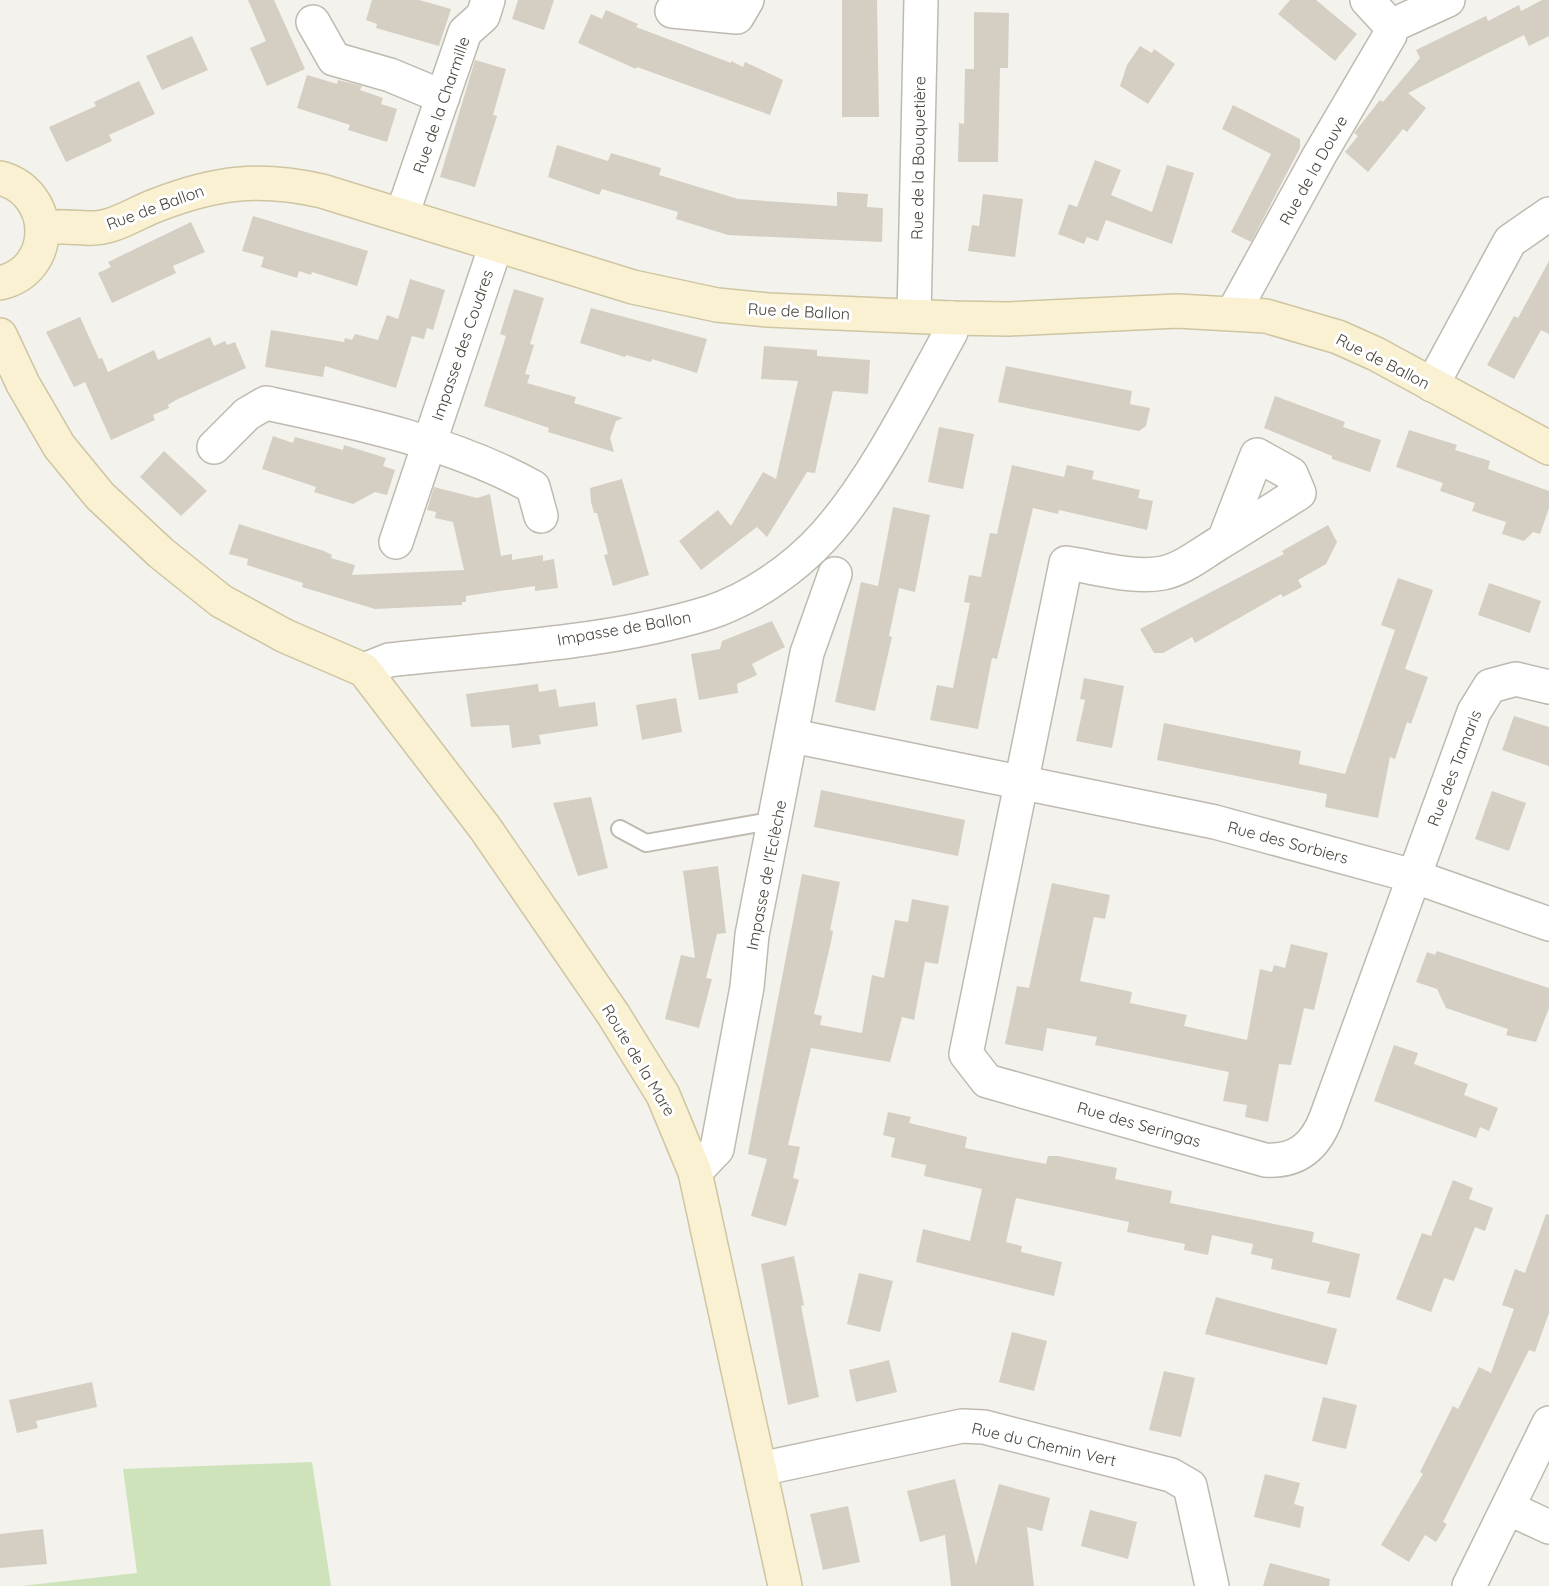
<svg xmlns="http://www.w3.org/2000/svg" width="1549" height="1586" font-family="Quicksand,sans-serif">
  <rect width="100%" height="100%" fill="#f4f2ec"/>
  <!-- green -->
  <path fill="#cfe3bb" d="M 312,1462 L 331,1586 L 21,1586 L 137,1573 L 123,1469 Z"/>
  <!-- building -->
  <path fill="#d5cec3" d="M 248,0 L 274,0 L 305,69 L 267,86 L 250,48 L 266,41 Z
    M 372,0 L 419,0 L 451,9 L 439,46 L 376,28 L 377,24 L 366,20 Z
    M 518,0 L 554,0 L 544,30 L 512,19 Z
    M 842,0 L 877,0 L 879,117 L 842,117 Z
    M 1290,0 L 1316,0 L 1357,34 L 1335,61 L 1278,14 Z
    M 1542,0 L 1549,0 L 1549,36 L 1529,46 L 1524,35 L 1408,93 L 1426,108 L 1407,132 L 1403,129 L 1368,172 L 1345,152 L 1358,136 L 1354,133 L 1380,100 L 1383,102 L 1420,58 L 1416,50 L 1486,16 L 1488,21 L 1519,5 L 1521,11 Z
    M 606,10 L 638,24 L 636,27 L 731,63 L 731,61 L 743,67 L 745,62 L 783,80 L 770,115 L 637,67 L 636,69 L 578,43 L 591,14 L 602,19 Z
    M 974,12 L 1009,13 L 1008,68 L 1000,68 L 998,162 L 958,162 L 959,123 L 964,124 L 965,69 L 974,69 Z
    M 192,36 L 208,70 L 162,90 L 146,56 Z
    M 1140,46 L 1152,53 L 1154,49 L 1175,64 L 1148,104 L 1120,86 L 1127,65 Z
    M 475,60 L 506,69 L 493,115 L 497,116 L 475,187 L 440,177 Z
    M 307,75 L 337,84 L 338,80 L 362,86 L 360,90 L 383,98 L 381,104 L 397,109 L 387,142 L 348,130 L 350,125 L 297,108 Z
    M 139,81 L 155,114 L 109,135 L 112,141 L 66,162 L 49,127 L 96,106 L 94,102 Z
    M 1233,105 L 1300,139 L 1300,148 L 1251,242 L 1231,232 L 1271,154 L 1222,129 Z
    M 557,145 L 608,161 L 611,153 L 661,168 L 659,175 L 738,199 L 837,206 L 837,192 L 868,194 L 867,207 L 883,208 L 882,242 L 728,235 L 676,219 L 678,212 L 602,189 L 599,195 L 548,177 Z
    M 1095,160 L 1121,170 L 1111,195 L 1152,212 L 1167,165 L 1194,173 L 1172,244 L 1106,220 L 1098,241 L 1087,237 L 1084,244 L 1058,234 L 1069,204 L 1077,207 Z
    M 983,194 L 1023,199 L 1015,257 L 968,251 L 972,225 L 979,226 Z
    M 253,216 L 368,251 L 357,286 L 312,272 L 311,275 L 299,271 L 297,278 L 261,267 L 264,257 L 242,251 Z
    M 191,222 L 205,252 L 173,266 L 176,273 L 112,303 L 98,273 L 111,267 L 108,262 Z
    M 1549,261 L 1549,334 L 1541,330 L 1514,379 L 1487,365 L 1514,316 L 1518,318 Z
    M 410,279 L 445,290 L 433,330 L 427,328 L 424,339 L 412,336 L 396,388 L 325,366 L 323,377 L 265,367 L 271,330 L 344,342 L 345,338 L 352,340 L 355,334 L 378,340 L 387,315 L 398,319 Z
    M 514,289 L 544,298 L 530,344 L 534,345 L 525,374 L 530,375 L 527,383 L 576,397 L 574,403 L 623,418 L 616,421 L 610,438 L 614,452 L 548,432 L 549,428 L 484,406 L 506,336 L 500,334 Z
    M 591,308 L 707,339 L 697,373 L 652,359 L 651,362 L 626,355 L 625,357 L 580,343 Z
    M 80,317 L 99,359 L 102,358 L 108,372 L 154,350 L 158,360 L 210,337 L 214,346 L 225,341 L 227,345 L 235,342 L 246,368 L 176,400 L 168,405 L 169,408 L 153,415 L 155,420 L 111,440 L 85,382 L 74,387 L 46,332 Z
    M 764,346 L 817,350 L 817,356 L 870,360 L 868,394 L 833,391 L 815,473 L 807,472 L 767,537 L 757,527 L 701,570 L 679,541 L 718,510 L 731,526 L 763,472 L 776,479 L 798,381 L 761,379 Z
    M 1006,366 L 1132,391 L 1130,404 L 1150,408 L 1146,426 L 1139,431 L 998,402 Z
    M 1275,396 L 1345,422 L 1343,427 L 1381,440 L 1370,472 L 1332,459 L 1332,456 L 1264,428 Z
    M 939,427 L 974,434 L 963,489 L 928,482 Z
    M 1409,430 L 1457,445 L 1455,450 L 1490,461 L 1488,469 L 1549,491 L 1549,508 L 1540,534 L 1533,532 L 1524,541 L 1502,534 L 1506,522 L 1472,511 L 1475,503 L 1440,491 L 1443,483 L 1396,467 Z
    M 273,436 L 293,443 L 295,437 L 343,450 L 344,445 L 386,458 L 383,466 L 395,470 L 387,495 L 375,492 L 353,504 L 314,492 L 316,487 L 262,469 Z
    M 164,451 L 207,491 L 181,516 L 140,477 Z
    M 1012,465 L 1064,477 L 1067,465 L 1094,471 L 1092,479 L 1140,490 L 1138,498 L 1153,501 L 1147,530 L 1059,510 L 1058,514 L 1033,508 L 997,659 L 992,658 L 978,729 L 930,720 L 937,685 L 953,688 L 970,603 L 964,602 L 969,575 L 981,577 L 990,533 L 997,534 Z
    M 622,479 L 649,575 L 613,586 L 604,555 L 608,554 L 597,513 L 594,513 L 591,502 L 590,488 Z
    M 434,487 L 477,498 L 490,494 L 501,556 L 512,554 L 512,560 L 543,555 L 543,561 L 554,559 L 558,588 L 535,591 L 535,586 L 466,596 L 466,602 L 462,602 L 462,605 L 375,609 L 302,587 L 303,583 L 247,565 L 248,559 L 229,554 L 239,524 L 324,551 L 332,555 L 331,558 L 355,565 L 352,575 L 464,570 L 453,522 L 435,518 L 436,512 L 427,510 Z
    M 893,507 L 930,515 L 915,592 L 899,588 L 889,636 L 892,637 L 875,711 L 835,702 L 861,582 L 878,586 Z
    M 1328,525 L 1337,542 L 1326,564 L 1298,580 L 1302,587 L 1283,597 L 1281,594 L 1195,643 L 1192,637 L 1163,653 L 1154,653 L 1140,629 L 1284,554 L 1282,551 Z
    M 1398,578 L 1433,590 L 1405,669 L 1428,677 L 1411,724 L 1407,722 L 1395,759 L 1390,757 L 1378,818 L 1325,807 L 1327,794 L 1157,760 L 1164,723 L 1301,751 L 1299,764 L 1345,774 L 1395,630 L 1381,625 Z
    M 1489,583 L 1541,601 L 1530,633 L 1478,615 Z
    M 772,621 L 785,647 L 752,664 L 757,675 L 737,684 L 738,693 L 699,700 L 691,654 L 720,649 L 722,641 Z
    M 1084,678 L 1124,686 L 1112,748 L 1076,741 L 1085,700 L 1080,699 Z
    M 538,684 L 539,692 L 556,689 L 559,707 L 595,702 L 598,726 L 539,735 L 541,744 L 512,748 L 509,725 L 471,727 L 466,694 Z
    M 676,698 L 682,732 L 642,740 L 636,705 Z
    M 1514,716 L 1549,727 L 1549,766 L 1502,750 Z
    M 821,790 L 965,820 L 958,856 L 814,827 Z
    M 1492,791 L 1526,803 L 1509,851 L 1475,839 Z
    M 591,797 L 608,868 L 578,876 L 553,803 Z
    M 718,866 L 726,933 L 717,934 L 706,978 L 712,979 L 699,1028 L 665,1019 L 681,955 L 695,958 L 683,871 Z
    M 802,874 L 840,882 L 830,930 L 833,931 L 831,942 L 814,1014 L 822,1016 L 820,1025 L 862,1033 L 872,975 L 884,978 L 895,920 L 908,922 L 912,899 L 949,906 L 938,964 L 925,962 L 914,1020 L 902,1017 L 890,1062 L 811,1048 L 788,1145 L 800,1147 L 793,1178 L 799,1180 L 786,1226 L 751,1216 L 767,1159 L 748,1154 Z
    M 1052,883 L 1110,895 L 1105,919 L 1094,917 L 1080,981 L 1132,992 L 1130,1003 L 1187,1015 L 1184,1026 L 1247,1040 L 1260,969 L 1272,972 L 1274,965 L 1285,968 L 1291,944 L 1328,953 L 1314,1010 L 1304,1008 L 1291,1065 L 1279,1064 L 1268,1122 L 1245,1117 L 1247,1105 L 1223,1101 L 1229,1072 L 1095,1045 L 1097,1037 L 1047,1028 L 1043,1051 L 1005,1044 L 1017,986 L 1029,988 Z
    M 1437,951 L 1549,988 L 1549,1008 L 1536,1042 L 1506,1035 L 1508,1029 L 1446,1008 L 1437,989 L 1416,982 L 1427,952 L 1435,955 Z
    M 1394,1045 L 1418,1053 L 1414,1064 L 1468,1084 L 1464,1095 L 1498,1108 L 1489,1131 L 1480,1127 L 1476,1138 L 1374,1101 Z
    M 888,1112 L 911,1117 L 909,1123 L 967,1137 L 965,1148 L 1046,1164 L 1048,1156 L 1058,1156 L 1117,1168 L 1115,1179 L 1172,1191 L 1170,1203 L 1314,1232 L 1312,1242 L 1360,1254 L 1350,1298 L 1327,1293 L 1330,1282 L 1271,1269 L 1273,1259 L 1251,1254 L 1253,1244 L 1212,1235 L 1208,1255 L 1184,1250 L 1185,1244 L 1127,1232 L 1129,1222 L 1016,1198 L 1006,1242 L 1022,1246 L 1021,1252 L 1062,1262 L 1054,1296 L 916,1262 L 923,1229 L 970,1241 L 982,1189 L 924,1176 L 926,1165 L 891,1157 L 895,1138 L 883,1135 Z
    M 1453,1180 L 1473,1188 L 1469,1199 L 1493,1208 L 1485,1231 L 1475,1227 L 1454,1281 L 1444,1278 L 1431,1312 L 1396,1299 L 1422,1233 L 1431,1236 Z
    M 1546,1214 L 1549,1215 L 1549,1313 L 1535,1352 L 1529,1350 L 1443,1522 L 1447,1524 L 1436,1542 L 1425,1535 L 1409,1562 L 1381,1545 L 1423,1474 L 1420,1472 L 1453,1406 L 1458,1409 L 1479,1367 L 1491,1373 L 1514,1309 L 1502,1305 L 1515,1269 L 1525,1273 Z
    M 794,1256 L 804,1305 L 801,1306 L 819,1397 L 788,1405 L 761,1264 Z
    M 859,1273 L 893,1281 L 880,1332 L 847,1324 Z
    M 1216,1297 L 1337,1329 L 1327,1365 L 1205,1334 Z
    M 1012,1332 L 1047,1341 L 1034,1391 L 999,1382 Z
    M 889,1360 L 897,1392 L 856,1402 L 849,1370 Z
    M 1164,1371 L 1195,1378 L 1181,1437 L 1149,1430 Z
    M 92,1382 L 97,1407 L 36,1421 L 38,1428 L 17,1433 L 9,1400 Z
    M 1323,1397 L 1357,1405 L 1346,1449 L 1312,1441 Z
    M 1265,1474 L 1300,1483 L 1294,1504 L 1304,1507 L 1300,1528 L 1254,1517 Z
    M 955,1479 L 976,1565 L 999,1484 L 1050,1498 L 1042,1531 L 1027,1527 L 1034,1586 L 951,1586 L 945,1535 L 920,1542 L 907,1491 Z
    M 848,1506 L 860,1562 L 823,1570 L 810,1514 Z
    M 1090,1510 L 1137,1522 L 1128,1559 L 1081,1546 Z
    M 43,1529 L 47,1564 L 0,1568 L 0,1534 Z
    M 1270,1563 L 1330,1579 L 1329,1586 L 1263,1586 Z"/>
  <g fill="none" stroke-linecap="round" stroke-linejoin="round">
    <!-- lane casing -->
    <g stroke="#bfbab0" stroke-width="20">
      <path id="lane" d="M 620,829 L 646,843 L 776,820"/>
    </g>
    <!-- street casing -->
    <g stroke="#bfbab0" stroke-width="36">
      <path id="street" d="M 672,11 L 737,17 L 747,0
        M 313,22 L 334,59 L 390,75 L 443,97
        M 1391,26 L 1448,0
        M 402,215 L 465,32 L 483,16 L 488,0
        M 1233,313 L 1319,156 L 1390,35 L 1391,26 L 1367,0
        M 914,316 L 921,0
        M 1432,385 L 1510,241 L 1549,214
        M 214,447 L 247,414 L 266,403 C 355,422 452,442 533,487 L 541,516
        M 1224,540 L 1257,455 L 1291,474 L 1299,493 C 1272,510 1244,528 1216,545 C 1200,555 1182,569 1163,573 C 1133,579 1095,567 1066,563 L 966,1054 L 987,1081 L 1265,1160 C 1296,1162 1315,1147 1326,1118 L 1474,712 L 1490,686 L 1516,679 L 1549,687
        M 396,542 L 496,245
        M 364,670 L 389,660 C 494,648 606,644 708,613 C 751,599 794,569 824,536 C 873,482 915,397 951,332 L 952,318
        M 793,736 L 1215,822 L 1413,876 L 1549,924
        M 695,1172 L 717,1149 L 747,987 L 752,935 L 807,653 L 835,574
        M 760,1469 L 962,1426 L 984,1427 L 1171,1475 L 1190,1486 L 1212,1586
        M 1508,1508 L 1549,1527
        M 1469,1586 L 1549,1423"/>
    </g>
    <!-- secondary casing -->
    <g stroke="#cec5a2" stroke-width="36">
      <path id="secondary" d="M 0,178 C 55,192 57,270 0,283
        M 43,229 C 66,223 87,232 107,226 C 124,222 140,211 157,205 C 216,182 260,177 322,191 L 633,287 L 717,305 L 768,310 L 952,318 L 1008,319 L 1177,311 L 1266,316 L 1338,337 L 1376,354 L 1549,448
        M 0,335 L 23,384 L 59,446 L 100,496 L 161,553 L 221,601 L 285,636 L 364,670 L 485,828 L 613,1014 L 663,1095 L 695,1172 L 785,1586"/>
    </g>
    <!-- lane -->
    <use href="#lane" stroke="#fff" stroke-width="16"/>
    <!-- street -->
    <use href="#street" stroke="#fff" stroke-width="33"/>
    <!-- secondary -->
    <use href="#secondary" stroke="#f9f1d2" stroke-width="33"/>
  </g>
  <g text-anchor="middle" dominant-baseline="central" stroke-width="6" stroke-linejoin="round" paint-order="stroke">
    <!-- street labels -->
    <g font-size="16" fill="#48433b" stroke="#fff">
      <text transform="translate(441 105) rotate(-71)">Rue de la Charmille</text>
      <text transform="translate(918 158) rotate(-89)">Rue de la Bouquetière</text>
      <text transform="translate(1313 170) rotate(-61)">Rue de la Douve</text>
      <text transform="translate(155 207) rotate(-20)">Rue de Ballon</text>
      <text transform="translate(799 311) rotate(3)">Rue de Ballon</text>
      <text transform="translate(462 345) rotate(-71)">Impasse des Coudres</text>
      <text transform="translate(1383 361) rotate(27)">Rue de Ballon</text>
      <text transform="translate(624 628) rotate(-10)">Impasse de Ballon</text>
      <text transform="translate(1454 768) rotate(-69)">Rue des Tamaris</text>
      <text transform="translate(1288 842) rotate(15)">Rue des Sorbiers</text>
      <text transform="translate(766 875) rotate(-79)">Impasse de l'Eclèche</text>
      <text transform="translate(639 1060) rotate(59)">Route de la Mare</text>
      <text transform="translate(1139 1124) rotate(16)">Rue des Seringas</text>
      <text transform="translate(1044 1444) rotate(13)">Rue du Chemin Vert</text>
    </g>
  </g>
</svg>
